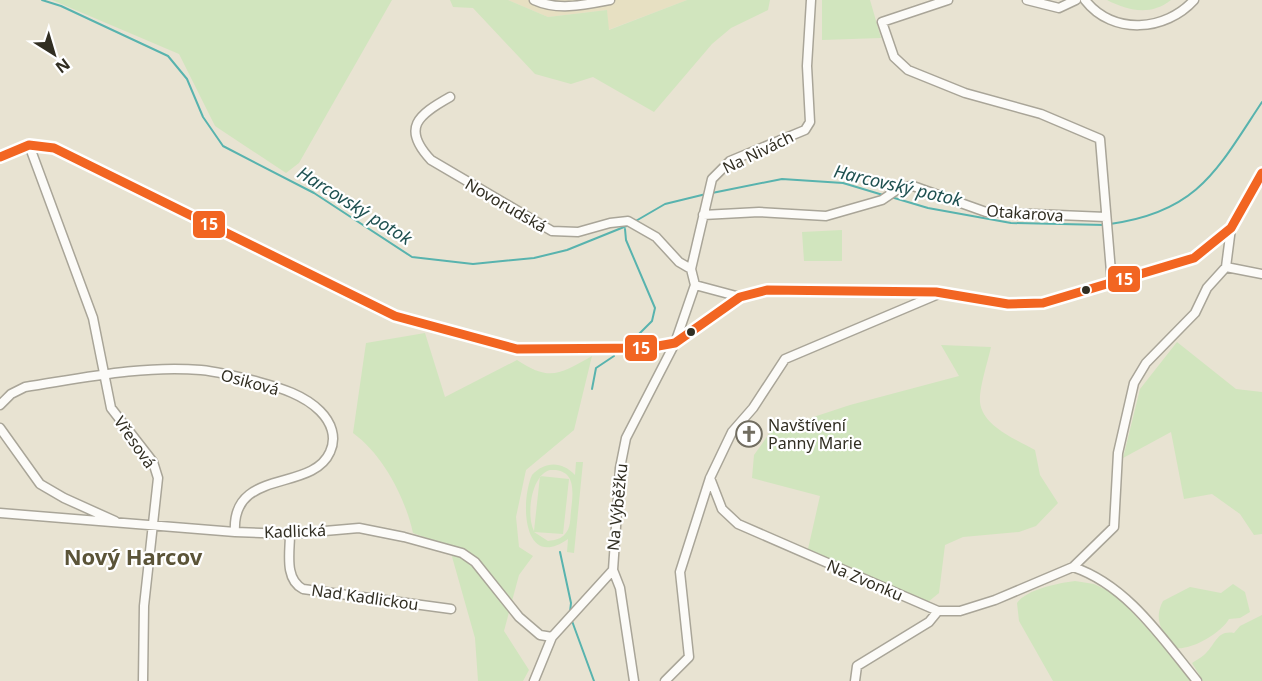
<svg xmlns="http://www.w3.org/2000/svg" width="1262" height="681" font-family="'Noto Sans',sans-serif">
  <rect width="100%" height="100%" fill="#e8e3d2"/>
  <!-- built -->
  <path fill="#e7e0c2" d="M 508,0 L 687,0 L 608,30 L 607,10 L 548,17 Z"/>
  <!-- green -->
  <path fill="#d1e5be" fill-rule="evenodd" d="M 52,0 L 392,0 L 299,163 L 286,173 L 215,126 L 179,54 Z
    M 450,0 L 508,0 L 548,17 L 607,10 L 609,30 L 687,0 L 770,0 L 768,10 L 731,28 L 712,44 L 654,112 L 593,77 L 571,84 L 535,74 L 473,8 L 453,7 Z
    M 822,0 L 870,0 L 881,38 L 822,40 Z
    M 1107,0 L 1171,0 C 1151,16 1128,11 1107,0 Z
    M 842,230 L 842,261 L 804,261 L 802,232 Z
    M 425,333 L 445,397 L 517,360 C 550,382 560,374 592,356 L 574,430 L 526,470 L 516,517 L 519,547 L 533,556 L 519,575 L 504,631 L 529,670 L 523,681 L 478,681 L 475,638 L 449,546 L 413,533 C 405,497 383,455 353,433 L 366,343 Z
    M 1177,342 L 1236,389 L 1262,392 L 1262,534 L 1254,535 L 1240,514 L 1212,494 L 1184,499 L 1171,432 L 1123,458 L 1140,389 Z
    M 941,345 L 991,347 C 988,361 979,388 980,402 C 982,426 1017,440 1035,450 L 1040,475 L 1058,503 L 1036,526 L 1019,532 L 963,537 L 945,545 L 939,593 L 928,602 L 808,549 L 820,496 L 752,478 L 754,455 L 771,431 L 850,405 L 959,376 Z
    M 576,462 L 583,462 L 574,553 L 567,552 L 568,539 C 523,571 520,502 532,475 C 545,461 562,461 575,475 ZM 550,470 C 577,468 573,493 571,511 C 570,519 571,528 565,534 C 561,539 555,540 548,541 L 534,532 L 563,534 L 569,479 L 540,476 L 534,531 C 526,516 531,475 550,470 Z
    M 1075,581 L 1094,584 L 1115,594 L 1174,657 L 1193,681 L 1053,681 L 1019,621 L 1017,603 C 1027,589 1059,583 1075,581 Z
    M 1233,584 L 1245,592 L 1250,612 L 1240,618 L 1229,619 C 1221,633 1191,651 1174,648 C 1162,633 1153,619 1163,601 L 1190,587 L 1221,593 Z
    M 1262,615 L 1262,681 L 1203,681 L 1192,663 C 1196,660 1201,658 1204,655 C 1216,645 1216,630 1234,633 L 1240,626 Z"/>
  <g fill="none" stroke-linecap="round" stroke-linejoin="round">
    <!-- stream -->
    <path stroke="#58b3ae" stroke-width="2" d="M 42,0 L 61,6 L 168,56 L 187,79 L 203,117 L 223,146 L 314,193 L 412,257 L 473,264 L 534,258 L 567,250 L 629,225
      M 712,193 L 782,179 L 843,183 L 883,195
      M 891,197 L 928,208 L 1011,223 L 1105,225
      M 634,222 L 665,204 L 706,194
      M 1110,224 C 1198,212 1217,170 1262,102
      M 625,229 L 626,240 L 655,308 L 652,321 L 635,338
      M 592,389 L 596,368 L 614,356
      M 560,552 L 571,603 L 570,612
      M 572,621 L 594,681"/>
    <!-- minor casing -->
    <g stroke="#a9a598" stroke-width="11">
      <path id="minor" d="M 534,0 C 558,11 584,5 610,0
        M 948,0 L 882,22 L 894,57 L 908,70 L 965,93 L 1041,114 L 1100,139 L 1112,284
        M 1027,0 L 1059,8 L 1076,0
        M 1085,0 C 1113,36 1166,31 1194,0
        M 450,97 C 418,115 401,128 431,160 L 552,231 L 578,232 L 610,223 L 628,221 L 656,237 L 679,262 L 691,269
        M 29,145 L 93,318 L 111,408 L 153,462 L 158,478 L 144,606 L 143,681
        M 0,157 L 29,145 L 54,148 L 395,316 L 517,349 L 647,348 L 675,343 L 740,297 L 767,290 L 936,292 L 1008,304 L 1043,303 L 1194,258 L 1231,228 L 1262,173
        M 703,215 L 759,212 L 826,216 L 882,200 L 901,187 L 913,186 L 986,212 L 1106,217
        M 1226,267 L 1262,274
        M 695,285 L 740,297
        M 0,405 L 11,394 L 25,387 C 83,378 142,365 201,370 C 221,372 240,377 259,382 C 281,388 304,395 320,411 C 331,422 337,437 330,452 C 312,493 231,467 235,532
        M 0,428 L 40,484 L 64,498 L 115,521
        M 710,478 L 722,509 L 738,524 L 938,611 L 960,611 L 995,600 L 1073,567 L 1114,527 L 1118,453 L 1134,383 L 1146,363 L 1195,313 L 1207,288 L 1226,267 L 1231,228
        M 0,513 L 235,532 L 290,534 L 359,528 L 404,537 L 462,553 L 475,562 L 519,617 L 540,635 L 552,637
        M 290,534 C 290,552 284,579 303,589 L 451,609
        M 1073,567 C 1127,585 1162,638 1197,681
        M 534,681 L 552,637 L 613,570
        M 634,681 L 620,588 L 613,570 L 620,468 L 626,438 L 675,343 L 695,285 L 691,269 L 712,179 L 730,161 L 805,130 L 810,122 L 807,66 L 811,0
        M 665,681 L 689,657 L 680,572 L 710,478 L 732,432 L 753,408 L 785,359 L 941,293
        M 855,681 L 857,666 L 929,622 L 938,611"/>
    </g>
    <!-- minor -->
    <use href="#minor" stroke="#fcfbf8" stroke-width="8"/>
    <!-- bus-1 casing -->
    <g stroke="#fff" stroke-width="14">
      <path id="bus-1" d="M 0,157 L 29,145 L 54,148 L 395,316 L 517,349 L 647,348 L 675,343 L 740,297 L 767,290 L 936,292 L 1008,304 L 1043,303 L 1194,258 L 1231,228 L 1262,173"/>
    </g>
    <!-- bus-1 -->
    <use href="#bus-1" stroke="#f26522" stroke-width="9"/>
  </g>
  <!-- icons -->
  <defs>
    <g id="church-ring" transform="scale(1.35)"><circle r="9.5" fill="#fff" stroke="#716d60" stroke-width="1.5"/><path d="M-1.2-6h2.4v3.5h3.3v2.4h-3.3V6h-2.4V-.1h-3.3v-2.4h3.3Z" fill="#716d60"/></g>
  </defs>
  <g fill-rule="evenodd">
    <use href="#church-ring" x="749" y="434"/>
  </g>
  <!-- markers -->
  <g fill="#312e22" stroke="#fff" stroke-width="2">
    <circle cx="1086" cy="290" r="5"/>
    <circle cx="691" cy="332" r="5"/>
  </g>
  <g text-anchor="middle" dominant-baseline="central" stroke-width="4.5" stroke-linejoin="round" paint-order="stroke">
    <!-- street labels -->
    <g font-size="16" fill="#312e22" stroke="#fff">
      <text transform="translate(758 152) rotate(-26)">Na Nivách</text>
      <text transform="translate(506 205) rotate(30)">Novorudská</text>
      <text transform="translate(1025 213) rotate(4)">Otakarova</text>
      <text transform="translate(250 382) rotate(15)">Osiková</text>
      <text transform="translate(135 442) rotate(55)">Vřesová</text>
      <text transform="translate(617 507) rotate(-84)">Na Výběžku</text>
      <text transform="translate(295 531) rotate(-2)">Kadlická</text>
      <text transform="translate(865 580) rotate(23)">Na Zvonku</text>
      <text transform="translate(365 597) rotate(8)">Nad Kadlickou</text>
    </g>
    <!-- poi labels -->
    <g font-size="16" fill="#312e22" stroke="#fff" text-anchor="start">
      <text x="768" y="425">Navštívení<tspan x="768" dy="18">Panny Marie</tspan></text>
    </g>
    <!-- water labels -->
    <g font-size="18" font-style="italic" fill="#1f5151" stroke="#fff">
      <text transform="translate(898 185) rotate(13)">Harcovský potok</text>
      <text transform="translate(355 205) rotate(32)">Harcovský potok</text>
    </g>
    <!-- district labels -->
    <g font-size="22" font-weight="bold" fill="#5b5438" stroke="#fff">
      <text x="133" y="556">Nový Harcov</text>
    </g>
  </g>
  <g stroke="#fff" stroke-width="2">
    <rect x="192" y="210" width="34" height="29" rx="6" fill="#f26522"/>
    <rect x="1107" y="265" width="34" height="28" rx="6" fill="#f26522"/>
    <rect x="624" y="334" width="34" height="28" rx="6" fill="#f26522"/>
  </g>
  <g font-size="16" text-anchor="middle" font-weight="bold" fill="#fff">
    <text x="209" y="230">15</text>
    <text x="1124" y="285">15</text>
    <text x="641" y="354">15</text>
  </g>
  <!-- north arrow -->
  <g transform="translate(54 54) rotate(143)" stroke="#ffffff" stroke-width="4.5" paint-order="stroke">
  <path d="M0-4.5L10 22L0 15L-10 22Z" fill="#312e22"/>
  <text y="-9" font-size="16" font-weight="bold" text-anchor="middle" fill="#312e22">N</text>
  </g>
</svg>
